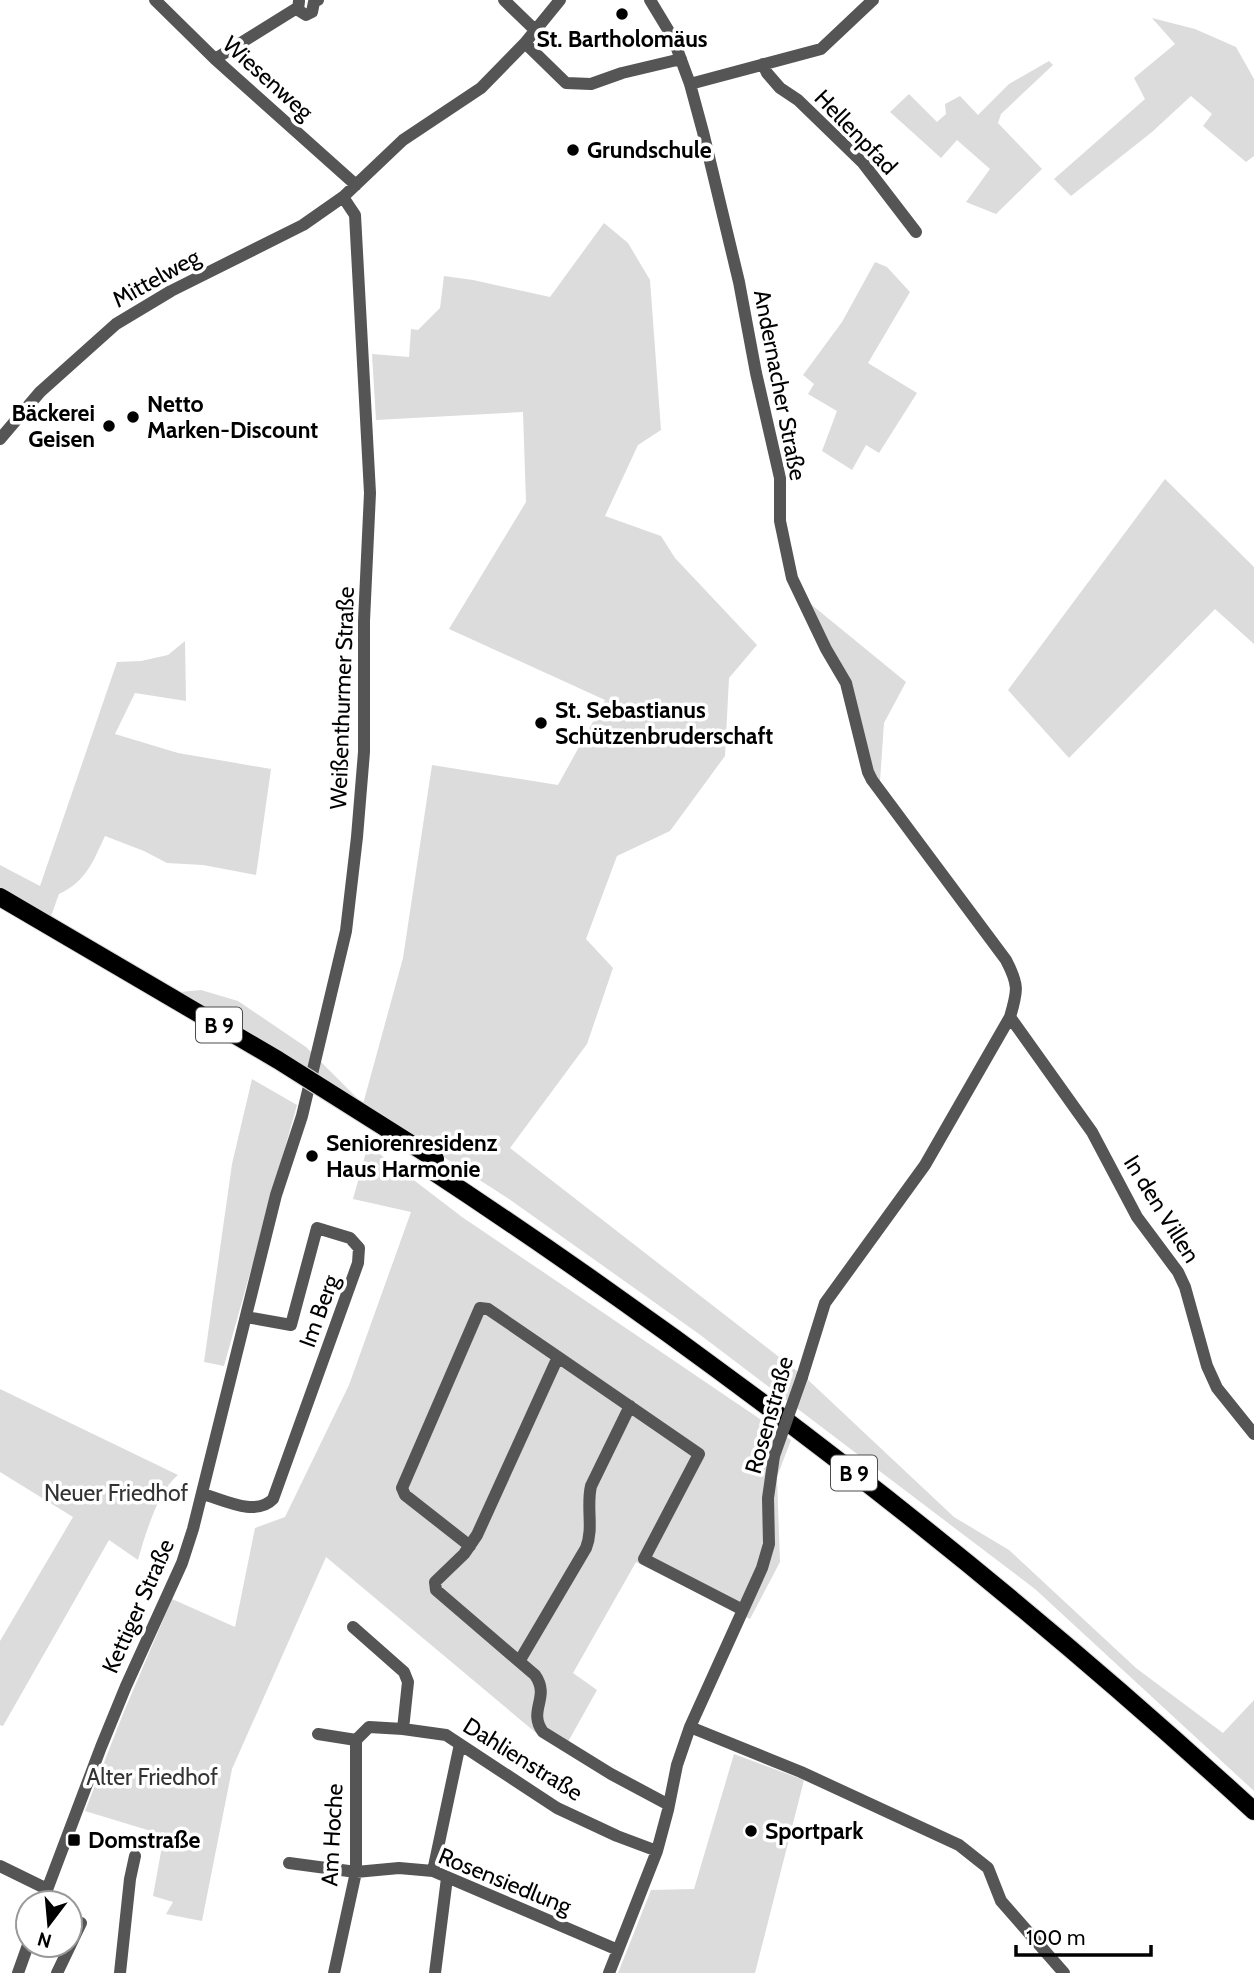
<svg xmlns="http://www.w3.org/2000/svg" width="1254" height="1973" font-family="Cabin,sans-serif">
  <rect width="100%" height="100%" fill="#fff"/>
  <!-- green -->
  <path fill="#dcdcdc" d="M 1152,18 L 1195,29 L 1236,47 L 1254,79 L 1254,156 L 1246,162 L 1203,126 L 1212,114 L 1191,96 L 1152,132 L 1071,196 L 1054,179 L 1145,99 L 1134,78 L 1175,44 Z
    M 1049,61 L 1053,65 L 1001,114 L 998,123 L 1042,169 L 996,214 L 966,202 L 990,169 L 957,140 L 941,158 L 890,112 L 909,94 L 937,122 L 946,114 L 945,104 L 960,96 L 978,115 L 1009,84 Z
    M 604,223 L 628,243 L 650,280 L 661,430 L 638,445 L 605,516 L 661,536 L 675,558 L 757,645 L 729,678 L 725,756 L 670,831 L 617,856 L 586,939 L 613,968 L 587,1044 L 510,1148 L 806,1378 L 954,1517 L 1009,1550 L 1136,1668 L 1223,1733 L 1254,1700 L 1254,1791 L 1035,1589 L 699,1334 L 509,1199 L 363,1105 L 180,992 L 201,990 L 238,1001 L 306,1047 L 363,1104 L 403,958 L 432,765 L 558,785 L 605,700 L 449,629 L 526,502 L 523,412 L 376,420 L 372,354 L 409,357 L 411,329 L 418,330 L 440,308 L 444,276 L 473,280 L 550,297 Z
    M 875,262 L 887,267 L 910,292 L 868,363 L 917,393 L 879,453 L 866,445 L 852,470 L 822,451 L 837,411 L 808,394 L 814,384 L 803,375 L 842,322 Z
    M 1165,479 L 1254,567 L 1254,644 L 1215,609 L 1069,758 L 1008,690 Z
    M 807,601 L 906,682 L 884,723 L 880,781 L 870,769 L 848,681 Z
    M 185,641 L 186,701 L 135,693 L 115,734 L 178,753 L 271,769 L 256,875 L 203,865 L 167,863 L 144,851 L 105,836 C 93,861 87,881 59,894 L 50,919 L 0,892 L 0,865 L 40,886 L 117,662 L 141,661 L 168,655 Z
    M 252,1079 L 297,1105 L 224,1366 L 204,1362 L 232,1164 Z
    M 368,1145 L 462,1217 L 791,1440 L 777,1477 L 780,1562 L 750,1619 L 636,1562 L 573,1673 L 597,1690 L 564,1749 L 535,1732 L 326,1557 L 232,1769 L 202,1921 L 166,1914 L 173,1902 L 153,1896 L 164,1835 L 85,1811 L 123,1714 L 172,1599 L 235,1627 L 255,1528 L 285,1517 L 349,1385 L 411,1212 L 353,1199 Z
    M 0,1389 L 178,1475 C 158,1491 145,1535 138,1560 L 109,1540 L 3,1726 L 0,1725 L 0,1641 L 73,1517 L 0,1472 Z
    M 734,1754 L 804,1780 L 755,1973 L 618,1973 L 651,1890 L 694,1889 Z"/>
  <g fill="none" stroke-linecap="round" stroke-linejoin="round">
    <!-- highway casing -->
    <g stroke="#dbdbdb" stroke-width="20">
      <path id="highway" d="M 428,1168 C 720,1360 997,1575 1254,1811"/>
    </g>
    <!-- minor -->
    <path stroke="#555" stroke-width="12" d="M 155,0 L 215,59 L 356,185
      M 504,0 L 535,30
      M 650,0 L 673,38 L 690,84 L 703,132 L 739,282 L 756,373 L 780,478 L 780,521 L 792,578 L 826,649 L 846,683 L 868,772 L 872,780 L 1006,960 C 1019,985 1018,990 1010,1017 L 925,1165 L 825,1303 L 802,1377
      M 299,1 L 298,10 L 306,15 L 312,12 L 314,2 L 318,0
      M 525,43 L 566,83 L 591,84 L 622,73 L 681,59
      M 215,59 L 297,8
      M 763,64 L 767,73 L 780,88 L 798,100 L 863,163 L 916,232
      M 690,84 L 821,49 L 873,0
      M 0,439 L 40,392 L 116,324 L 171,291 L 303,225 L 343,197 L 403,140 L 481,88 L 525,43 L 560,0
      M 1010,1017 L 1092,1132 L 1137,1217 L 1178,1272 L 1185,1287 L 1207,1366 L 1217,1388 L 1254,1434
      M 203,1494 C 224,1500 256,1517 273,1499 L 358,1263 L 359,1248 L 350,1238 L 317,1228 L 291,1325 L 246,1317
      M 470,1546 L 405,1495 L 402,1488 L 480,1308 L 488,1309 L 558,1357
      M 353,1627 L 404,1672 L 408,1682 L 403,1729 L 446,1735 L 557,1808 L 617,1836 L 657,1851
      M 520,1660 L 586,1548 C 594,1528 586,1507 591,1486 L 630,1406
      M 690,1727 L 801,1772 L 959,1845 L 988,1868 L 1001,1901 L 1064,1973
      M 318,1734 L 356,1740
      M 669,1805 L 611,1774 L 543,1732 C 527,1710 551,1698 535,1675 L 436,1590 L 435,1582 L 464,1554 L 477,1535 L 558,1357 L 699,1454 L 644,1559 L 743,1610
      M 289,1863 L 356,1872 L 399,1868 L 433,1871 L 618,1950
      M 0,1866 L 47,1889
      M 433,1871 L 460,1744
      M 42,1903 L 101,1747 L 126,1686 L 182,1563 L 193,1529 L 276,1195 L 302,1116 L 346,931 L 357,837 L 364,752 L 364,621 L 370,493 L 355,215 L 343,197
      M 18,1973 L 28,1945
      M 57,1973 L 81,1923
      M 120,1973 L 130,1879 L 135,1856
      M 334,1973 L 356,1872 L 356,1740 L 369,1727 L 403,1729
      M 435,1973 L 447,1878
      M 609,1973 L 657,1851 L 668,1810 L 677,1765 L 690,1727 L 762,1568 L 769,1544 L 768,1498 L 774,1456"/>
    <!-- highway -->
    <use href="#highway" stroke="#000" stroke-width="18"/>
    <!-- highway-bridge casing -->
    <g stroke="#dbdbdb" stroke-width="20" stroke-linecap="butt">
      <path id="highway-bridge" d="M 0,897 L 278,1060 L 435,1159"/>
    </g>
    <!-- minor-bridge -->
    <path stroke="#555" stroke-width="12" d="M 774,1456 L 802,1377"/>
    <!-- highway-bridge -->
    <use href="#highway-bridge" stroke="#000" stroke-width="18"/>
  </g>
  <!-- markers -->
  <g fill="#000" stroke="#fff" stroke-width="2.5">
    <circle cx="622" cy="14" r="7"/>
    <circle cx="573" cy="150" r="7"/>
    <circle cx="133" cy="417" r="7"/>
    <circle cx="109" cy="426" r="7"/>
    <circle cx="541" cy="723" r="7"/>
    <circle cx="312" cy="1156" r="7"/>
    <circle cx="751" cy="1831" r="7"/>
    <rect x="67" y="1833" width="14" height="14" rx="3.5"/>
  </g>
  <g text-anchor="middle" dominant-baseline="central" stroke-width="7" stroke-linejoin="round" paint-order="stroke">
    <!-- shield labels -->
    <g fill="#fff" stroke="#4c4c4c" stroke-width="2">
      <rect x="196" y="1007.5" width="46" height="35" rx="5"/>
      <rect x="831" y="1455.5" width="46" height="35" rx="5"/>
    </g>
    <g font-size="21" font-weight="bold" fill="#000">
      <text x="219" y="1025">B 9</text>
      <text x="854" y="1473">B 9</text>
    </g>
    <!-- poi labels -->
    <g font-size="23" font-weight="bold" fill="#000" stroke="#fff" text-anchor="start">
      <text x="622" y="39" text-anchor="middle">St. Bartholomäus</text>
      <text x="587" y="150">Grundschule</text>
      <text x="147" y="404">Netto<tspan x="147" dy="26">Marken-Discount</tspan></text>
      <text x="95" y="413" text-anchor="end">Bäckerei<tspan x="95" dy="26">Geisen</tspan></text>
      <text x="555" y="710">St. Sebastianus<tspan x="555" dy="26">Schützenbruderschaft</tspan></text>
      <text x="326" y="1143">Seniorenresidenz<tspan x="326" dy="26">Haus Harmonie</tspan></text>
      <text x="765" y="1831">Sportpark</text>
      <text x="88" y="1840">Domstraße</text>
    </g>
    <!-- street labels -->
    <g font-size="23" fill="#000" stroke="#fff">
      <text transform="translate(268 78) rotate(42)">Wiesenweg</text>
      <text transform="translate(856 132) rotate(46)">Hellenpfad</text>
      <text transform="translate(156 278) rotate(-29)">Mittelweg</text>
      <text transform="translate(780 385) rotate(79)">Andernacher Straße</text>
      <text transform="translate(342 698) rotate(-88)">Weißenthurmer Straße</text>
      <text transform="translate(1162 1209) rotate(58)">In den Villen</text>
      <text transform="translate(319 1311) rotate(-70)">Im Berg</text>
      <text transform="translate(769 1415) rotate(-74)">Rosenstraße</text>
      <text transform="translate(138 1606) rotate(-66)">Kettiger Straße</text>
      <text transform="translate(523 1759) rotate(32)">Dahlienstraße</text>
      <text transform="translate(332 1835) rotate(-87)">Am Hoche</text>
      <text transform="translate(505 1881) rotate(22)">Rosensiedlung</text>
    </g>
    <!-- park labels -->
    <g font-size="23" fill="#333" stroke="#fff">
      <text x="116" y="1493">Neuer Friedhof</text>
      <text x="152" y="1777">Alter Friedhof</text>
    </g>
  </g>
  <!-- north arrow -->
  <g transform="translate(49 1924) rotate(196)"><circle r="33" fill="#ffffff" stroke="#999999" stroke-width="2"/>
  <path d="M0-5L12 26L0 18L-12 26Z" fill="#000000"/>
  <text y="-10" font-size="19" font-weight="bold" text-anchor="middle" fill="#000000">N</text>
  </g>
  <!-- scale -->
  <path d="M1016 1945v10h135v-10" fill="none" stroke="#000000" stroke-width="3.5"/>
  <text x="1026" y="1945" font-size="21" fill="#000000" stroke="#ffffff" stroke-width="5" paint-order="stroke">100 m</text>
</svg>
